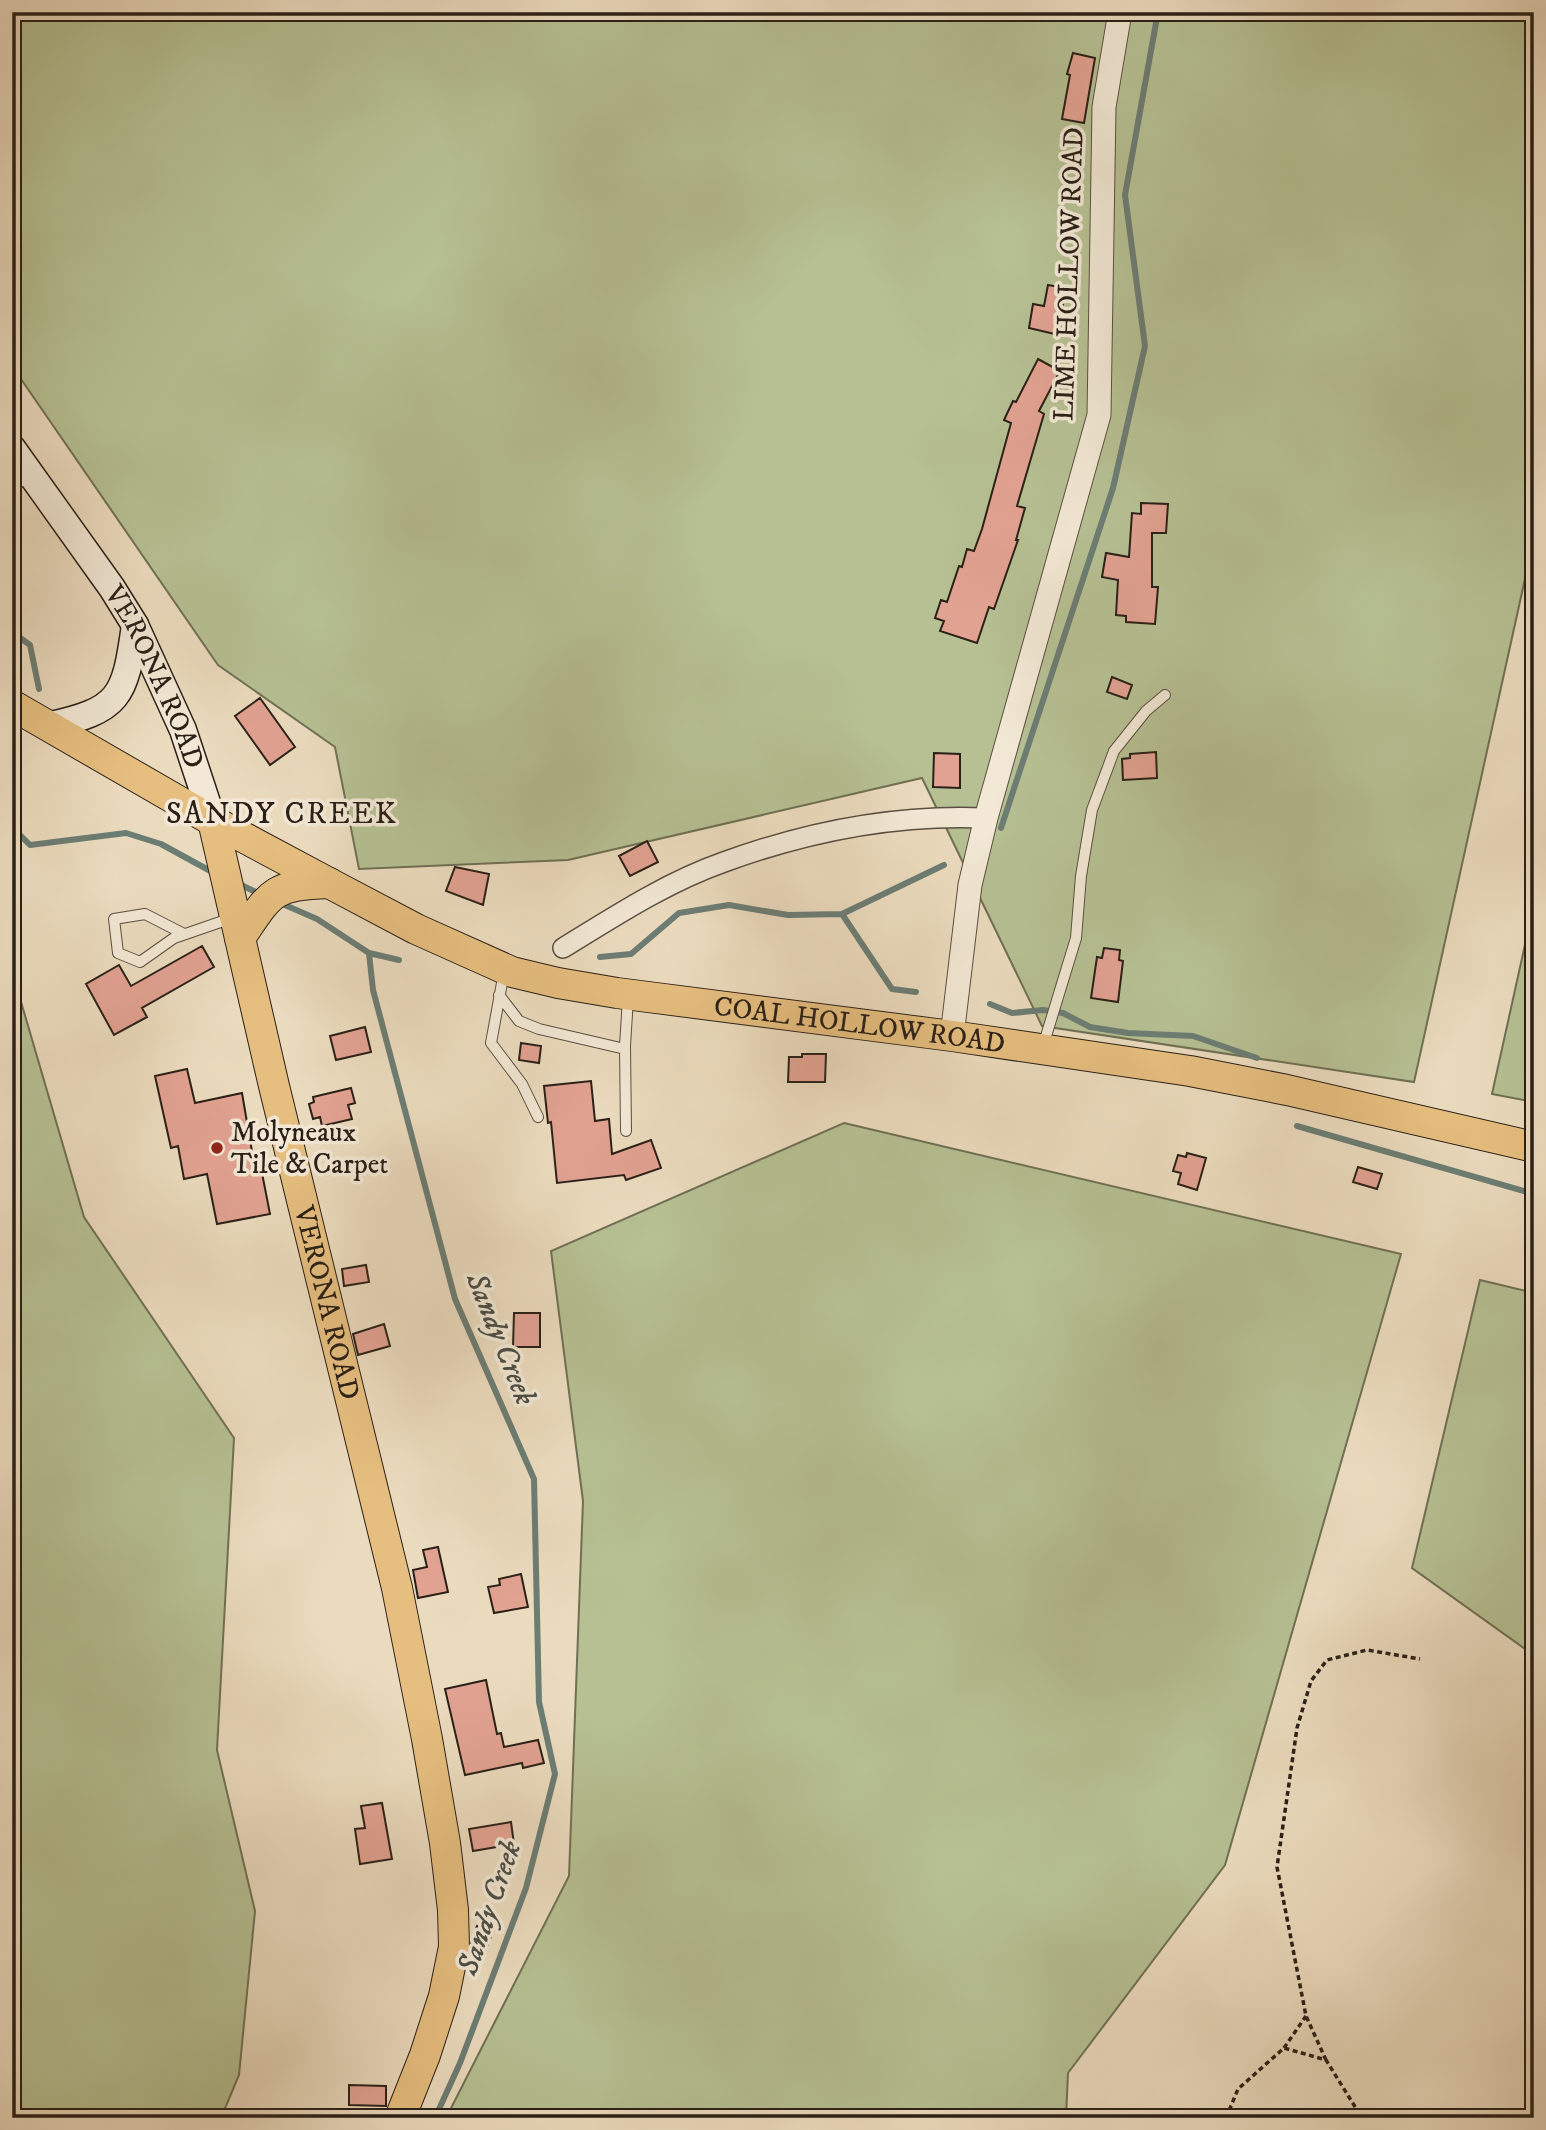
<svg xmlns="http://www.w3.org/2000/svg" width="1546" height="2130" font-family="'IM FELL DW Pica',serif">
  <rect width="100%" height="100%" fill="#ebdbbe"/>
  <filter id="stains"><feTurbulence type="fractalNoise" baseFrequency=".00286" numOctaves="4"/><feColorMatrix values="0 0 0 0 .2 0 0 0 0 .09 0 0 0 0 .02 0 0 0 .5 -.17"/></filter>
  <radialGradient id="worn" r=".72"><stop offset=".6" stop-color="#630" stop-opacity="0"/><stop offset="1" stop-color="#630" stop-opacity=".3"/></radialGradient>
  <!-- green -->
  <path fill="#b6c093" stroke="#707055" stroke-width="2" d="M 12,12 L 1534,12 L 1534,538 L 1414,1082 L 1042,1026 L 922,778 L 568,860 L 359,869 L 335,747 L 218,665 L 12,366 Z
    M 1534,904 L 1534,1102 L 1492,1094 Z
    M 12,971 L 84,1217 L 234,1438 L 217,1750 L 255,1911 L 239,2075 L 221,2118 L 12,2118 Z
    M 844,1123 L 1401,1254 L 1225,1865 L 1068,2073 L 1066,2118 L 446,2118 L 569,1876 L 583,1501 L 551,1251 Z
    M 1480,1280 L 1534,1293 L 1534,1669 L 1525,1649 L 1412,1568 Z"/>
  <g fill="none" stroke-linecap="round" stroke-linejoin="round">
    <!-- stream -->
    <path stroke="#6c7d74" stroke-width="6" d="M 12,632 L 30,645 L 39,689
      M 12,827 L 30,845 L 126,833 L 161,844 L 214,873
      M 1001,828 L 1113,488 L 1145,346 L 1125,195 L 1158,12
      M 237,883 L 262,895
      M 278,902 L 317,919 L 369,953 L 373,990 L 455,1299 L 534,1479 L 539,1702 L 555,1774 L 526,1888 L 460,2063 L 435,2118
      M 842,914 L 892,989 L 916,992
      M 369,953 L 399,960
      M 600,957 L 631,954 L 679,913 L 729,905 L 788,915 L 842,914 L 944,865
      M 990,1004 L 1012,1013 L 1043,1010 L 1063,1013 L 1090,1027 L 1128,1033 L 1193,1036 L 1257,1058
      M 1297,1126 L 1534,1194"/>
  </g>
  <!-- building -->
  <path fill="#e2a292" stroke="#2a2017" stroke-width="2" d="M 1073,53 L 1095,58 L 1084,123 L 1062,119 L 1070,75 L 1067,74 Z
    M 1048,285 L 1065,288 L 1059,335 L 1029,328 L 1033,304 L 1044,306 Z
    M 1038,359 L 1060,371 L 1039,411 L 1044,414 L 1017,506 L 1025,508 L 1016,540 L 1018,540 L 994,609 L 989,607 L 977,643 L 940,631 L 944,621 L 935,618 L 941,600 L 947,602 L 959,566 L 962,567 L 967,549 L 974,551 L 982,529 L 1011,423 L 1004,420 L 1013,401 L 1016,402 Z
    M 1141,503 L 1168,504 L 1166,533 L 1152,533 L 1152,587 L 1158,587 L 1155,624 L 1126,622 L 1126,616 L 1116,615 L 1118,580 L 1102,577 L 1106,553 L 1129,557 L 1132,513 L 1141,514 Z
    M 1112,677 L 1132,685 L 1127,699 L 1107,692 Z
    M 260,698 L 295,747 L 270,765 L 235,716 Z
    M 1156,752 L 1157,778 L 1123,780 L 1122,759 L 1130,758 L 1130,754 Z
    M 934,753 L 960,754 L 960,788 L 933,787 Z
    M 647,841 L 658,862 L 630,876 L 619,856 Z
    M 455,867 L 489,874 L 483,905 L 446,891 Z
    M 202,946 L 214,967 L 142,1008 L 147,1017 L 114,1035 L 86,984 L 119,965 L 131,986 Z
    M 1104,948 L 1120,950 L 1119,960 L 1123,961 L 1118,1002 L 1091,998 L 1097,957 L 1102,958 Z
    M 365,1027 L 371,1052 L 336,1060 L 330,1036 Z
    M 521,1043 L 541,1046 L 539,1063 L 519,1060 Z
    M 802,1054 L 826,1054 L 825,1082 L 788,1082 L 789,1057 L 802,1057 Z
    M 187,1069 L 195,1103 L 242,1093 L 255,1169 L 261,1168 L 270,1214 L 217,1224 L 207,1174 L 184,1179 L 178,1146 L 171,1148 L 155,1076 Z
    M 591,1081 L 595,1121 L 609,1119 L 612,1154 L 651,1140 L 661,1168 L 626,1180 L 624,1175 L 557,1183 L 551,1122 L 548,1123 L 544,1086 Z
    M 351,1088 L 355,1103 L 348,1105 L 352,1119 L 322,1126 L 320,1117 L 313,1119 L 309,1104 L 314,1102 L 313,1097 Z
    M 1187,1153 L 1206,1158 L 1197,1190 L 1178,1184 L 1181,1173 L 1173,1171 L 1178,1155 L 1186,1157 Z
    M 1358,1167 L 1382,1174 L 1377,1189 L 1353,1182 Z
    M 366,1265 L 369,1282 L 344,1286 L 342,1269 Z
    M 514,1313 L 540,1313 L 540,1347 L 513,1347 Z
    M 384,1324 L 390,1346 L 358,1355 L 353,1334 Z
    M 438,1547 L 448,1592 L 418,1598 L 413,1570 L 427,1567 L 423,1550 Z
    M 521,1574 L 528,1607 L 494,1613 L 488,1587 L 500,1585 L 499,1579 Z
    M 486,1680 L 497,1734 L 501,1733 L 504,1747 L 538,1740 L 544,1763 L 523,1768 L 522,1763 L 465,1775 L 445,1689 Z
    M 382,1803 L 392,1859 L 360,1864 L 355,1829 L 365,1828 L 361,1806 Z
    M 511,1822 L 514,1844 L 473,1851 L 469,1829 Z
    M 477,1926 L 493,1931 L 486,1949 L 471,1944 Z
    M 349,2085 L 386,2086 L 386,2106 L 349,2105 Z"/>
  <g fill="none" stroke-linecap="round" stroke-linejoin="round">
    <!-- service casing -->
    <g stroke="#5a4f41" stroke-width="12">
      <path id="service" d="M 12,484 L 33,478
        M 184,934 L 145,914 L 114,919 L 118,953 L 140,962 L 174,938 L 232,918
        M 504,972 L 491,1043 L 522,1084 L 538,1117
        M 499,995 L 519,1021 L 539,1029 L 625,1049
        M 1043,1046 L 1076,938 L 1081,876 L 1092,810 L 1114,751 L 1146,711 L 1165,695
        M 626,1131 L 625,1046 L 628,998"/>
    </g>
    <!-- minor casing -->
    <g stroke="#5a4f41" stroke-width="22">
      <path id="minor" d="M 563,948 C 615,916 667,882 724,862 C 809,831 895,814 986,818"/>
    </g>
    <!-- tertiary casing -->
    <g stroke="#5a4f41" stroke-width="25">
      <path id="tertiary" d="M 952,1036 L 970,885 L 986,818 L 1099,415 L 1104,107 L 1120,12"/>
    </g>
    <!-- secondary casing -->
    <g stroke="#2a2017" stroke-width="29">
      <g id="secondary">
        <path id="s1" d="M 12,448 L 112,588 L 135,625 L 183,730 L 213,821"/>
        <path d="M 47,726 C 120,710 125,698 135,625"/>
      </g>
    </g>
    <!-- primary casing -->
    <g stroke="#2a2017" stroke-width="32">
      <g id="primary">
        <path id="s2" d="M 12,705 L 213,821 L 329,883 L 416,929 L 512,972 L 558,983 L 617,993 L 952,1036 L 1190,1071 L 1287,1090 L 1534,1147"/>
        <path id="s3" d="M 213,821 L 274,1086 L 397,1588 L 427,1739 L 445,1843 L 453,1910 L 454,1947 L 444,1996 L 425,2055 L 400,2118"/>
        <path d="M 240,938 C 271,892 272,885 329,883"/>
      </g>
    </g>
    <!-- path -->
    <path stroke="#2a2017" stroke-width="3.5" stroke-dasharray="5 3.5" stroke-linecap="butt" d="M 1284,2048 L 1306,2016
      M 1326,2060 L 1306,2016 L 1277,1867 L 1297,1728 L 1311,1681 L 1327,1660 L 1367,1650 L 1420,1659
      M 1226,2118 L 1238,2089 L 1284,2048 L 1326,2060 L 1362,2118"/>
    <!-- service -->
    <use href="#service" stroke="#f2e8d5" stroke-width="10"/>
    <!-- minor -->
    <use href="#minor" stroke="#f2e8d5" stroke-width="19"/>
    <!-- tertiary -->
    <use href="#tertiary" stroke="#f2e8d5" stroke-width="23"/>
    <!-- secondary -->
    <use href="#secondary" stroke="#f2e8d5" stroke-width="26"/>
    <!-- primary -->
    <use href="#primary" stroke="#e6be7f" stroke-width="30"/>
  </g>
  <!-- markers -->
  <circle fill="#8f2418" stroke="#f2e8d5" stroke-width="2.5" cx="217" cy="1148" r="7"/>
  <g text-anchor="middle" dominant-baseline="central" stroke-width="7" stroke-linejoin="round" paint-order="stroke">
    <!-- street labels -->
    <g font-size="28" fill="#2a2017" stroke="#f2e8d5">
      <text transform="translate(1069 274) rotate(-88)">LIME HOLLOW ROAD</text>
      <text stroke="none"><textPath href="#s1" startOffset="271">VERONA ROAD</textPath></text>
      <text stroke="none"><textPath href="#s2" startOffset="919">COAL HOLLOW ROAD</textPath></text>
      <text stroke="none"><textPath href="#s3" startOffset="495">VERONA ROAD</textPath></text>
    </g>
    <!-- poi labels -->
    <g font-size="28" fill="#2a2017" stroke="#f2e8d5" text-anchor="start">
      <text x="231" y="1132">Molyneaux<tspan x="231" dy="32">Tile &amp; Carpet</tspan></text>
    </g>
    <!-- neighbourhood labels -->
    <g font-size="30" letter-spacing="2" fill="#2a2017" stroke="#f2e8d5">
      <text x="282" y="814">SANDY CREEK</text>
    </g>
    <!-- water labels -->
    <g font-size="30" font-style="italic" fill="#4b4e46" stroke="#f2e8d5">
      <text transform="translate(500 1339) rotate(68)">Sandy Creek</text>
      <text transform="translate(490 1908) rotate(-71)">Sandy Creek</text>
    </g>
  </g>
  <!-- margin -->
  <rect width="1546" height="2130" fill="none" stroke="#ebdbbe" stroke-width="42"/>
  <rect x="14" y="14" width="1518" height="2102" fill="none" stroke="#2a2017" stroke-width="3.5"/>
  <rect x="21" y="21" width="1504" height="2088" fill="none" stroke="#2a2017" stroke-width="2"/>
  <rect width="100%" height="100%" filter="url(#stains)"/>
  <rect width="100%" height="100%" fill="url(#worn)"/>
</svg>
